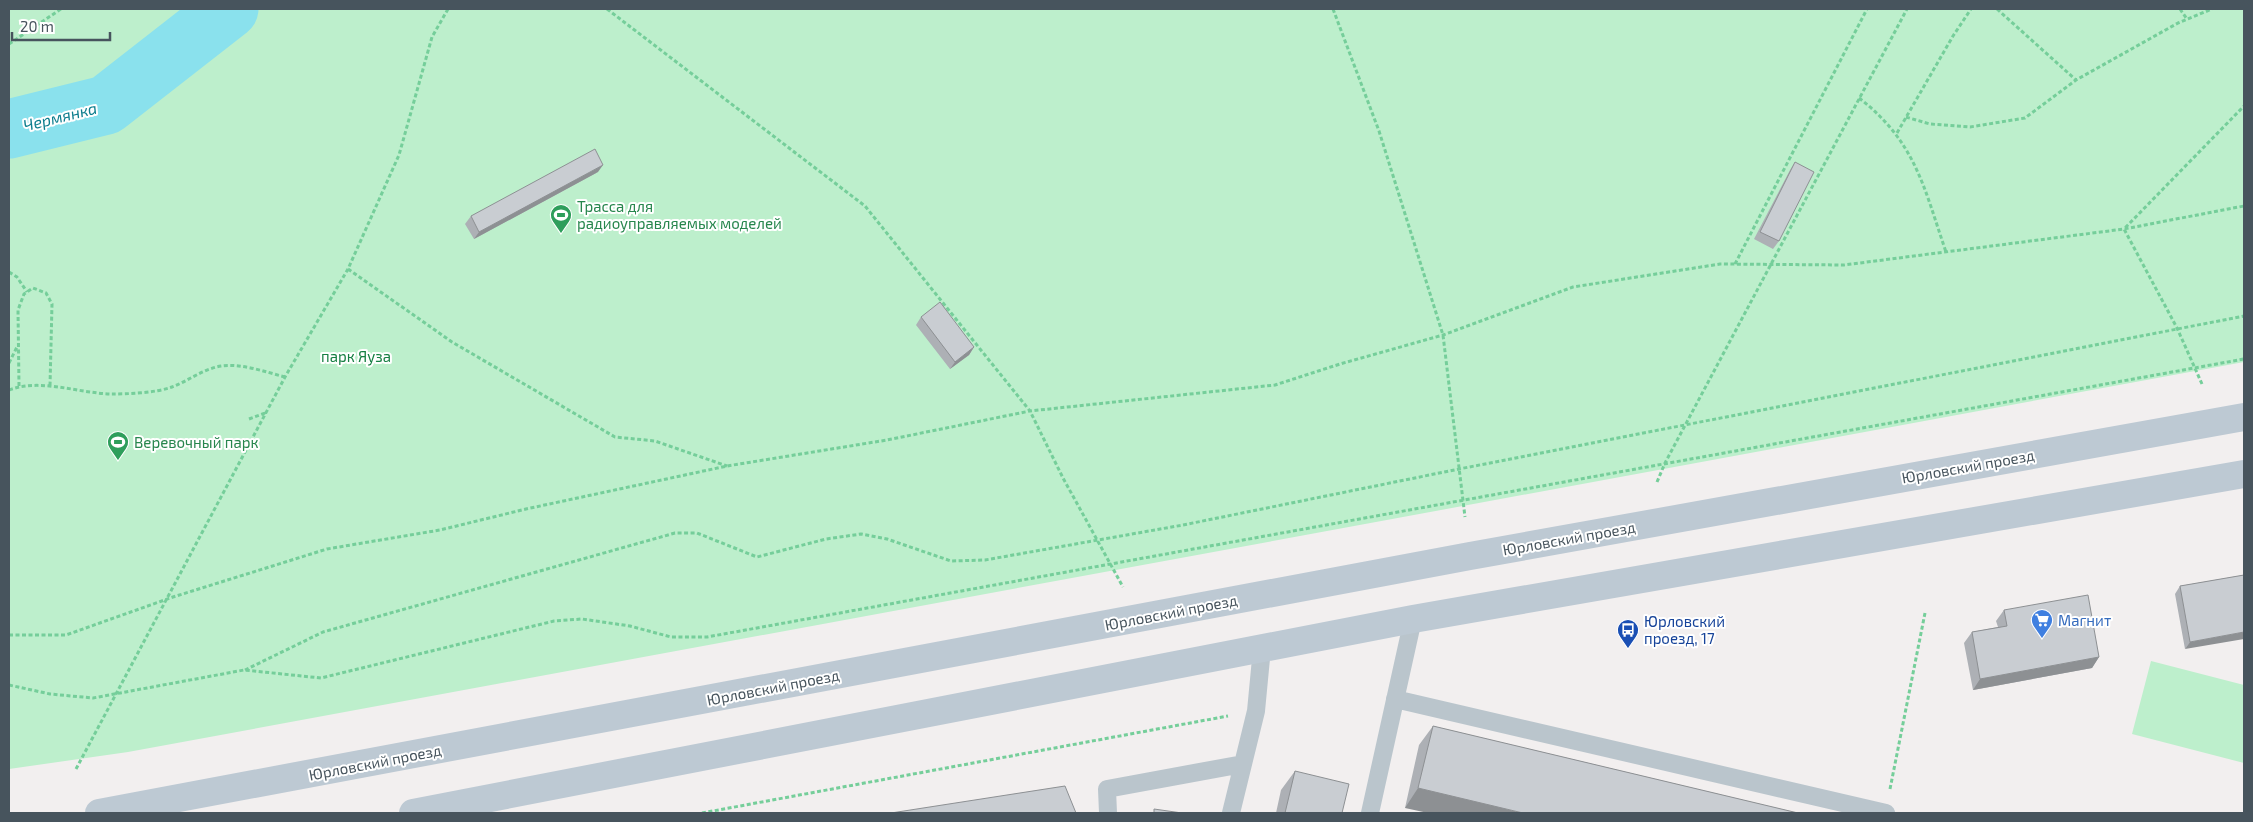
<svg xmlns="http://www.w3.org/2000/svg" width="2253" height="822" font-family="'Exo 2',sans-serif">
  <rect width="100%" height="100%" fill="#f2efef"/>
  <!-- green -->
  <path fill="#bdefcc" d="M 9,9 L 2244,9 L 2244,362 L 128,752 L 9,769 Z
    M 2151,661 L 2244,685 L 2244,763 L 2132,734 Z"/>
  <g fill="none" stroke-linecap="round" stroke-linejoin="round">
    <!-- river -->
    <path stroke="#8ae1ed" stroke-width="59" d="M 9,129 L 106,105 L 229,9"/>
    <!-- path -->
    <path stroke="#75ce9a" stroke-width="3" stroke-dasharray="4 2.5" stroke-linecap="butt" d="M 607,9 L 865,206 L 1030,411 L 1063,478 L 1123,587
      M 1333,9 L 1379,131 L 1443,335 L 1465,517
      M 1997,9 L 2076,80
      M 2180,9 L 2187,19
      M 9,44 L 61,9
      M 1859,98 C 1916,142 1924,188 1946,252
      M 1906,117 L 1930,124 L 1970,127 L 2025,118 L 2076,80 L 2178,23 L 2212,9
      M 1897,133 L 1953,36 L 1971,9
      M 1735,264 L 1867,9
      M 348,269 L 452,342 L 615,437 L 655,441 L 727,466
      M 9,272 L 17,277 L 27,292
      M 9,363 L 17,347
      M 2202,384 L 2177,328 L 2124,229 L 2244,106
      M 19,386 L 18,310 L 24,294 L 33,288 L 46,293 L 52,304 L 50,386
      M 9,390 C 41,378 77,393 111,394 C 129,394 155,393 172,387 C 188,381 203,369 221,366 C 241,363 266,372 285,377
      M 249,419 L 265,413
      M 1657,482 L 1665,463 L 1907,9
      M 9,635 L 66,635 L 173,597 L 327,549 L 440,530 L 526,509 L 727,466 L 887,440 L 1030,411 L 1275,385 L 1340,364 L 1443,335 L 1573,287 L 1720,264 L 1844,265 L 2124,229 L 2244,206
      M 245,670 L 323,632 L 675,533 L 697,533 L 757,557 L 826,539 L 861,534 L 887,539 L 951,561 L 985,560 L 1183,525 L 1459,469 L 2244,316
      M 9,685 L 50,694 L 93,698 L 244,670 L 321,678 L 554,621 L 582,619 L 630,626 L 671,637 L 707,637 L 2244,359
      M 76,769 L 285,377 L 348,269 L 399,155 L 432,37 L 448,9
      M 1890,789 L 1925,613
      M 702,813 L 1228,716"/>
    <!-- service -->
    <path stroke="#bac5cc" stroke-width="18" d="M 1395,699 L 1886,813
      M 1108,813 L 1107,789 L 1243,764
      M 1231,813 L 1256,711 L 1262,648
      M 1370,813 L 1413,619"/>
    <!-- secondary -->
    <path stroke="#bdc9d3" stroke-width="28" d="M 99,813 L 1470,556 L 2244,417
      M 413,813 L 1413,619 L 2244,474"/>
  </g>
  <!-- wall -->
  <path fill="#adb0b5" d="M 1795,162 L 1779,241 L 1773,249 L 1754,239 L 1790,170 Z
    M 598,172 L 474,239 L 465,224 L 471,216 Z
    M 921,317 L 974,347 L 969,355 L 950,369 L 916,325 Z
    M 2244,575 L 2185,649 L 2175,594 L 2180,586 Z
    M 2004,610 L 2099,657 L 2092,668 L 1973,690 L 1964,643 L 1972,632 L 1998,627 L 1996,621 Z
    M 1433,726 L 1798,813 L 1405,808 L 1419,745 Z
    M 1295,771 L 1342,813 L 1276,813 L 1281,790 Z"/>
  <!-- shaded-wall -->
  <path fill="#8d9093" d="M 603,165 L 598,172 L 474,239 L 479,232 Z
    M 974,347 L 969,355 L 950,369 L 955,362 Z
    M 2244,632 L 2244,639 L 2185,649 L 2190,642 Z
    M 2099,657 L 2092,668 L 1973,690 L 1980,679 Z
    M 1418,788 L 1523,813 L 1428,813 L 1405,808 Z"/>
  <!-- building -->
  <path fill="#c9cdd2" stroke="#8d9093" d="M 595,149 L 603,165 L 479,232 L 471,216 Z
    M 1795,162 L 1814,172 L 1779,241 L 1760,232 Z
    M 940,302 L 974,347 L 955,362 L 921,317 Z
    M 2244,575 L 2244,632 L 2190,642 L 2180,586 Z
    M 2088,595 L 2099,657 L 1980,679 L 1972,632 L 2007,626 L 2004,610 Z
    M 1433,726 L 1798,813 L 1523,813 L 1418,788 Z
    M 1295,771 L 1349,784 L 1342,813 L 1285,813 Z
    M 1065,786 L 1076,813 L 891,813 Z
    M 1154,809 L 1182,813 L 1154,813 Z"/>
  <!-- icons -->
  <defs>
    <g id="stadium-pin" transform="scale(1.125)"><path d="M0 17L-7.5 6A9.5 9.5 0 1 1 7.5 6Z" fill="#2e9e5b" stroke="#fff"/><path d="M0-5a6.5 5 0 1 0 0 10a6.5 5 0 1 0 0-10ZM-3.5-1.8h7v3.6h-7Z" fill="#fff"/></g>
    <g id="supermarket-pin" transform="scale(1.125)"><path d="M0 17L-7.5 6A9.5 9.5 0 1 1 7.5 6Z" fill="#3f7fe0" stroke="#fff"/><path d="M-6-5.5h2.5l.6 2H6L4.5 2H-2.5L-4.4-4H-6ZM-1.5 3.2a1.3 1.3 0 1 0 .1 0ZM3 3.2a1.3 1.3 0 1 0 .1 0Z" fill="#fff"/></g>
    <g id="bus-pin" transform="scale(1.125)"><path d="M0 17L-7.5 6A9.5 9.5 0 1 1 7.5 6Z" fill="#1a4fb4" stroke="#fff"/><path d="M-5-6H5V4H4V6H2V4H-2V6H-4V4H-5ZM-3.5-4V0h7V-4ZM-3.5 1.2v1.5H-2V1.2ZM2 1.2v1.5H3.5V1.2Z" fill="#fff"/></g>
  </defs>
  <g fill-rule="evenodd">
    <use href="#stadium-pin" x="561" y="215"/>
    <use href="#stadium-pin" x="118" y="442"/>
    <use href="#supermarket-pin" x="2042" y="620"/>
    <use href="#bus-pin" x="1628" y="630"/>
  </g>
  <g text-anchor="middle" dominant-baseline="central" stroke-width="4" stroke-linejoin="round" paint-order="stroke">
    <!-- leisure labels -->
    <g font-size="15" fill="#27864d" stroke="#fff" text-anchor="start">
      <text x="577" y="206">Трасса для<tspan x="577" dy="17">радиоуправляемых моделей</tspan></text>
      <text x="134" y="442">Веревочный парк</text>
    </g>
    <!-- park labels -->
    <g font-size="15" fill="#167f42" stroke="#fff">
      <text x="356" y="356">парк Яуза</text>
    </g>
    <!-- street labels -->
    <g font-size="15" fill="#47545d" stroke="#fff">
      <text transform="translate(1968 466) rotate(-10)">Юрловский проезд</text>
      <text transform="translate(1569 538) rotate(-10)">Юрловский проезд</text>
      <text transform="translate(1171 612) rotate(-11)">Юрловский проезд</text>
      <text transform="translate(773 687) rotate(-11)">Юрловский проезд</text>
      <text transform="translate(375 762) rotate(-11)">Юрловский проезд</text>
    </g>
    <!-- shop labels -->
    <g font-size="15" fill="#366cbe" stroke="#fff" text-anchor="start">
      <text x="2058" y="620">Магнит</text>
    </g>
    <!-- transit labels -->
    <g font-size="15" fill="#164399" stroke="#fff" text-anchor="start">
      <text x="1644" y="621">Юрловский<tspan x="1644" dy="17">проезд, 17</tspan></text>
    </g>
    <!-- water labels -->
    <g font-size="16" font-style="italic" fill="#0c7d8d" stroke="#fff">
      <text transform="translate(60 116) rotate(-14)">Чермянка</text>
    </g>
  </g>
  <!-- border -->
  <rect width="2253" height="822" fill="none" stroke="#47545d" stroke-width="20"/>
  <!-- scale -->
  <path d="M12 32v8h98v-8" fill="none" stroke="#47545d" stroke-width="2.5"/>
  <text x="20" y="32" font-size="15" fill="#47545d" stroke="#ffffff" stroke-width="4" paint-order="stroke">20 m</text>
</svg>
